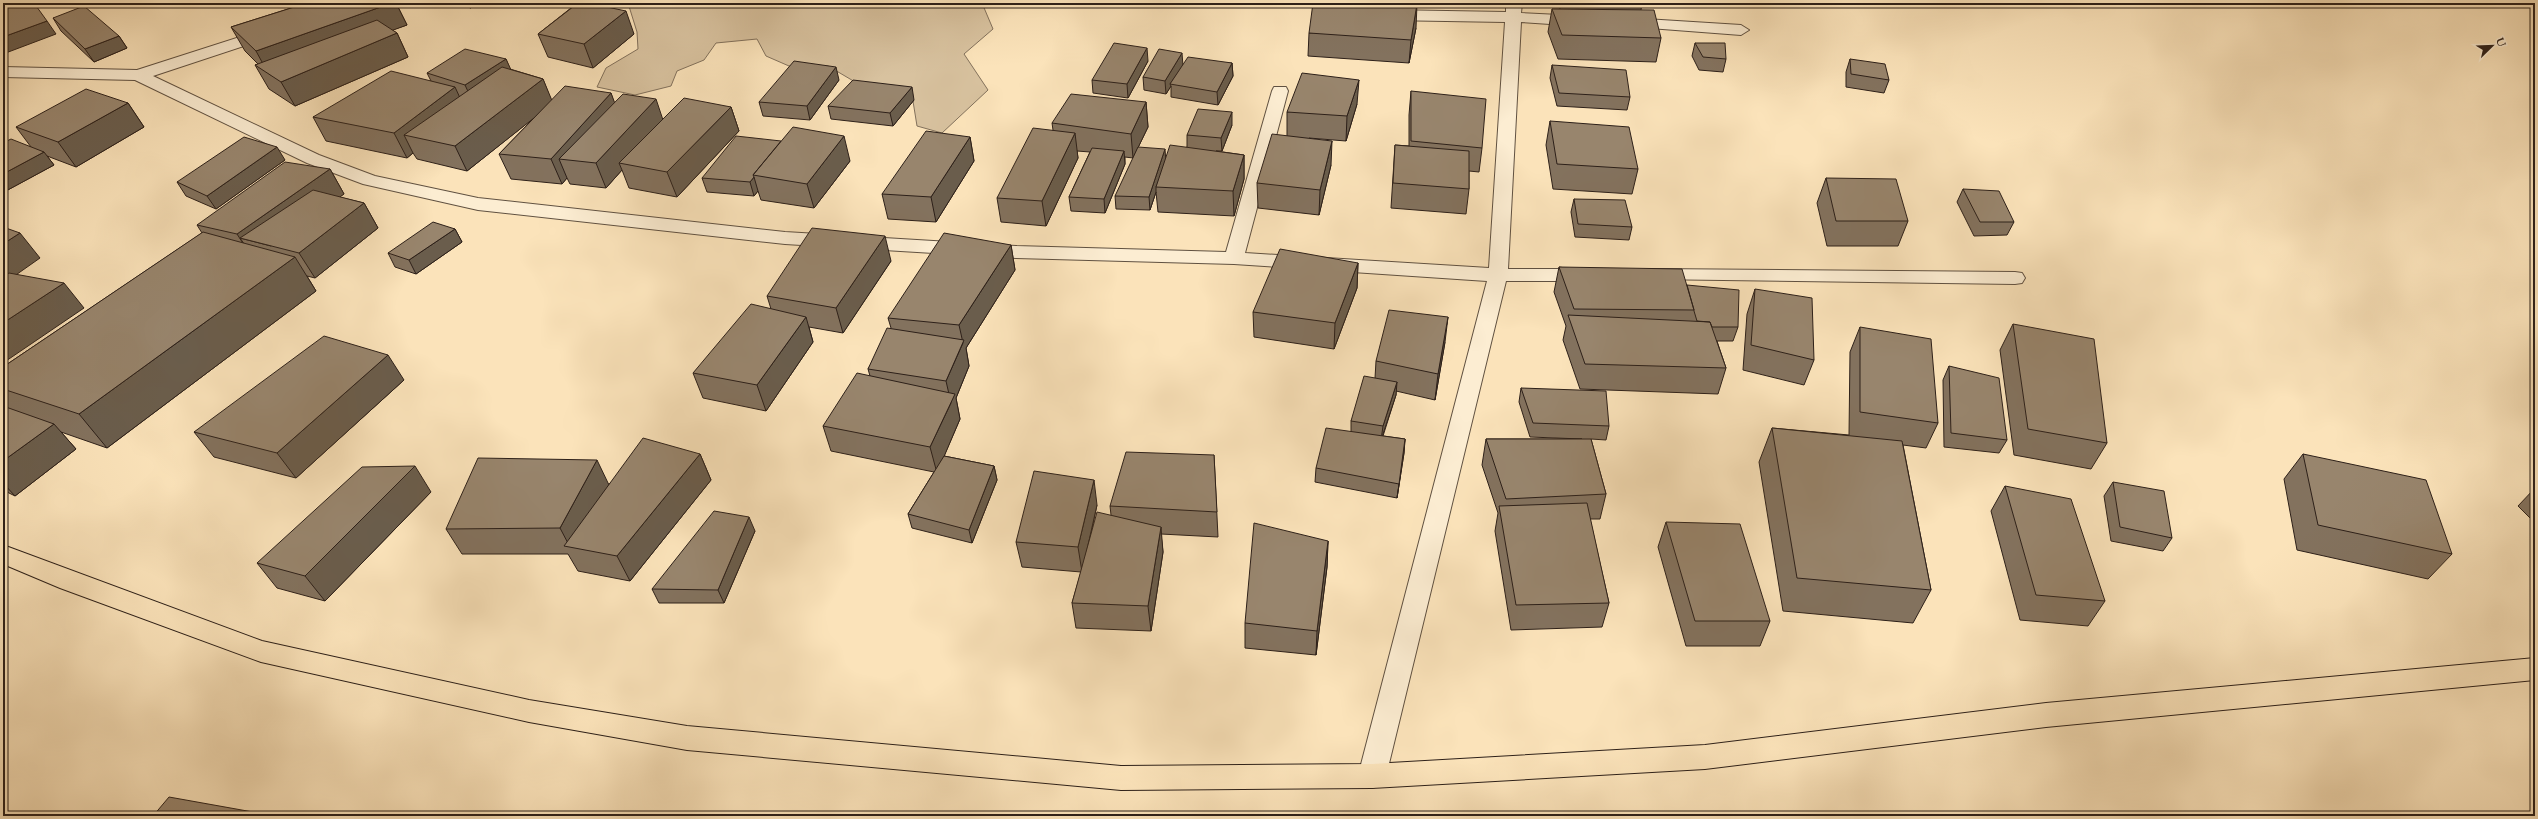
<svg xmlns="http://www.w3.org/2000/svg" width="2538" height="819" font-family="Cardo,serif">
  <rect width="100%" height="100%" fill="#fbe3ba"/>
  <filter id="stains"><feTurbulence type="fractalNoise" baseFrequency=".005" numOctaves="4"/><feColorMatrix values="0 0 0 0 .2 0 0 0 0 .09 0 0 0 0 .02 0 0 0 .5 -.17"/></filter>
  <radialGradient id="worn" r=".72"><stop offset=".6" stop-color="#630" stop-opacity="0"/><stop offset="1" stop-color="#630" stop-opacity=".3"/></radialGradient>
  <!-- green -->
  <path fill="#d8c29f" stroke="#82715c" d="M 628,3 L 982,3 L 993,29 L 964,54 L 988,90 L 942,133 L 917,126 L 912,95 L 867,89 L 828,66 L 789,66 L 766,56 L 757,39 L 716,43 L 704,60 L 677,71 L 671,86 L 635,95 L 597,87 L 606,68 L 638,49 L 637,32 Z"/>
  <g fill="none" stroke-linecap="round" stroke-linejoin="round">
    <!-- street casing -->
    <g stroke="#605141" stroke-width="2">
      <path id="street" d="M 1506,3 L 1522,3 L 1521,13 L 1580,16 L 1588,21 L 1580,26 L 1521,22 L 1508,269 L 1588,269 L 1595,271 L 1598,275 L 1595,279 L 1588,281 L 1506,281 L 1386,776 L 1382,785 L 1372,788 L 1362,785 L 1358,776 L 1487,281 L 1234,264 L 1016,258 L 785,244 L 478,210 L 363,184 L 307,163 L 135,80 L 3,77 L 3,67 L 137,70 L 268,28 L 274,30 L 276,33 L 274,36 L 153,76 L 319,155 L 375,176 L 478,198 L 785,232 L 1016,246 L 1226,252 L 1272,91 L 1274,87 L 1286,87 L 1288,91 L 1245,253 L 1489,268 L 1505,22 L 1387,20 L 1379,15 L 1387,10 L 1506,12 Z
        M 1629,18 L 1741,25 L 1749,30 L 1741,35 L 1623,26 L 1621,23 Z
        M 1654,269 L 2015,272 L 2022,273 L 2025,278 L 2022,283 L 2015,284 L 1647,279 L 1644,275 L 1647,271 Z"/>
    </g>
    <!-- highway casing -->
    <g stroke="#2d2019" stroke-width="2">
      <path id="highway" d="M 3,545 L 262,641 L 529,700 L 687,726 L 1121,766 L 1372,764 L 1705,745 L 2046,703 L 2535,658 L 2535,680 L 2046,727 L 1705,769 L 1372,788 L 1121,790 L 687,750 L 529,722 L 261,662 L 60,588 L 3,564 Z"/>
    </g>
    <!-- street -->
    <use href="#street" fill="#fcedd2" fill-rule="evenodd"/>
    <!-- highway -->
    <use href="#highway" fill="#fbe3ba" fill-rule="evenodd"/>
  </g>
  <!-- wall -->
  <path fill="#83725e" stroke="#2d2019" d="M 307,3 L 396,3 L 407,25 L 392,30 L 397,33 L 408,57 L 295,106 L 269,89 L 255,65 L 258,64 L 245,51 L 231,27 Z
    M 464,3 L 485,3 L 470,8 Z
    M 573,3 L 590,3 L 634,34 L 593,68 L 548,57 L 538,34 L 576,4 Z
    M 1559,3 L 1642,3 L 1641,10 L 1661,38 L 1656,62 L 1558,59 L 1548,32 L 1552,9 L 1560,9 Z
    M 53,18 L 119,36 L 127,48 L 94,62 L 61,31 Z
    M 1416,28 L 1409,63 L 1308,56 L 1309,33 Z
    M 1695,43 L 1726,59 L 1723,72 L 1699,70 L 1692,56 Z
    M 506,59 L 510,69 L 543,79 L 551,100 L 611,93 L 614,103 L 663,119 L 731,107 L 739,131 L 677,197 L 629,188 L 622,170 L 606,188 L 570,184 L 567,178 L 562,184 L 511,179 L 499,154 L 535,117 L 467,171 L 417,159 L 413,153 L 407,158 L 326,141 L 313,117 L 431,81 L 427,73 Z
    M 1850,59 L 1889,80 L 1884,93 L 1846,87 L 1846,72 Z
    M 1148,61 L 1128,98 L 1093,93 L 1092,80 Z
    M 1232,63 L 1233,76 L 1218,105 L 1171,97 L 1171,86 L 1166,94 L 1144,90 L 1143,77 L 1183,65 Z
    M 1552,65 L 1630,97 L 1627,110 L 1557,106 L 1550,78 Z
    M 839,80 L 810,120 L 763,116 L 759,102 Z
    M 1411,91 L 1482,148 L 1479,172 L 1469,171 L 1469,189 L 1466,214 L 1391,208 L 1395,145 L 1409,146 L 1409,115 Z
    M 914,100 L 893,126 L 831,119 L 828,106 Z
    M 1146,102 L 1148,127 L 1133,158 L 1125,157 L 1125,164 L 1105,213 L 1071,211 L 1069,197 L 1090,152 L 1077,151 L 1078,158 L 1046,226 L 1001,222 L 997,198 L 1053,130 L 1052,123 Z
    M 128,103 L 144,127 L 76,167 L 47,156 L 54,165 L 4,192 L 3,192 L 3,143 L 31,147 L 16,127 Z
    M 1357,104 L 1346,141 L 1309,138 L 1331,165 L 1319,215 L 1258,208 L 1257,183 L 1287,136 L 1287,112 Z
    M 1550,121 L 1638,169 L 1632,194 L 1553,189 L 1546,145 Z
    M 1232,125 L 1222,151 L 1216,151 L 1244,155 L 1244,179 L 1234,216 L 1158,212 L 1156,192 L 1150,210 L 1116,209 L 1115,196 L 1166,158 L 1187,147 L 1187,135 Z
    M 970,137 L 974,161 L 936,222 L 888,219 L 882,194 Z
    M 285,160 L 216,209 L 186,196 L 177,182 Z
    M 850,161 L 814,208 L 761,200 L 758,191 L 754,196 L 707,192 L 702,178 Z
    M 330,169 L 344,194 L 339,197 L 364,203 L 378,228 L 315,278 L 307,276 L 316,291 L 107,448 L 61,432 L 76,449 L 15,496 L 3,490 L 3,406 L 5,407 L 3,405 L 3,367 L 202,233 L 197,225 Z
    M 1826,178 L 1908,221 L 1898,246 L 1827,246 L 1817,203 Z
    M 1963,189 L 2014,222 L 2007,235 L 1974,236 L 1957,202 Z
    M 1574,199 L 1632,227 L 1629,240 L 1575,237 L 1571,212 Z
    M 455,229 L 462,242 L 416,274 L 395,267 L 388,253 Z
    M 1011,245 L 1015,270 L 966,348 L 969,366 L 956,398 L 960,419 L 944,456 L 994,466 L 997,480 L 972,543 L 912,528 L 908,514 L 934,472 L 831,451 L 823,426 L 870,376 L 868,369 L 891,328 L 888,318 Z
    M 891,261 L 843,333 L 809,327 L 813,342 L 766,411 L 703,398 L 693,373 L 771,309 L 767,296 Z
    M 1358,263 L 1357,288 L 1334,349 L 1254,337 L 1253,312 Z
    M 1559,267 L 1687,285 L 1738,327 L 1733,341 L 1717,341 L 1726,368 L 1718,394 L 1580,389 L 1563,340 L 1566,326 L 1554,292 Z
    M 1755,289 L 1814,360 L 1804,385 L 1743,370 L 1747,314 Z
    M 2013,324 L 2107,443 L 2091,469 L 2014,455 L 2000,350 Z
    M 1860,327 L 1938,423 L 1926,448 L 1903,445 L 1931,590 L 1913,623 L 1783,611 L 1759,462 L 1772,428 L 1849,435 L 1850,352 Z
    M 1445,342 L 1435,400 L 1396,391 L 1396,395 L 1383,436 L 1405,439 L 1404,453 L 1397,498 L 1315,482 L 1316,468 L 1351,432 L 1351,421 L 1375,378 L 1376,361 Z
    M 1949,366 L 2007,440 L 1999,453 L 1944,447 L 1943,380 Z
    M 404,380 L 296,478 L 214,457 L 194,432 Z
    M 1521,388 L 1609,426 L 1606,440 L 1591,439 L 1606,494 L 1600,519 L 1590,519 L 1609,603 L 1602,627 L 1511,630 L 1495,531 L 1498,513 L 1482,465 L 1486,439 L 1582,439 L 1530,437 L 1519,402 Z
    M 700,454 L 711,480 L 630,581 L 578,571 L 568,554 L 462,554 L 446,529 L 609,484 Z
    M 2303,454 L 2452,554 L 2428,579 L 2297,550 L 2284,479 Z
    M 1214,455 L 1218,537 L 1161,534 L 1163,552 L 1151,631 L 1076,628 L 1072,603 L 1081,572 L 1022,567 L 1016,542 L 1097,505 L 1088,548 L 1111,515 L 1110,506 Z
    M 2113,482 L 2172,538 L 2163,551 L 2111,541 L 2104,496 Z
    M 2005,486 L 2105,601 L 2088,626 L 2020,620 L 1991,511 Z
    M 2535,488 L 2535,523 L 2518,506 Z
    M 431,492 L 325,601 L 277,588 L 257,563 Z
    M 1666,522 L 1770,621 L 1760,646 L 1686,646 L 1658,547 Z
    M 755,531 L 724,603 L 659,603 L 652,589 Z
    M 1328,541 L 1327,567 L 1316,655 L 1245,648 L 1245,623 Z"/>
  <!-- shaded-wall -->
  <path fill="#6a5d4c" stroke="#2d2019" d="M 3,3 L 22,3 L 3,16 Z
    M 392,3 L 396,3 L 407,25 L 270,75 L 268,73 L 256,51 Z
    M 467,3 L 485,3 L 470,8 Z
    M 1417,4 L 1416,28 L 1409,63 L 1411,40 Z
    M 626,11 L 634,34 L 593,68 L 584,44 Z
    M 47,21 L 56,34 L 3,54 L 3,37 Z
    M 397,33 L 408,57 L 295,106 L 281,82 Z
    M 119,36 L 127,48 L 94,62 L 85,49 Z
    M 1147,48 L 1148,61 L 1128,98 L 1127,84 Z
    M 1182,53 L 1183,66 L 1170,84 L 1171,86 L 1166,94 L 1165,81 Z
    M 506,59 L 512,72 L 471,98 L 465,85 Z
    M 1232,63 L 1233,76 L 1218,105 L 1217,92 Z
    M 836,67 L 839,80 L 810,120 L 807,106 Z
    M 543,79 L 553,103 L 467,171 L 455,146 Z
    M 1359,80 L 1357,104 L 1346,141 L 1347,116 Z
    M 455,87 L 466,111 L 404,135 L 413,153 L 407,158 L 394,133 Z
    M 912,87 L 914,100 L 893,126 L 890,113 Z
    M 611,93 L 620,117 L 559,159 L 567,178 L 562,184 L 551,159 Z
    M 656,99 L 664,123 L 619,163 L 622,170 L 606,188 L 596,163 Z
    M 1146,102 L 1148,127 L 1133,158 L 1131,134 Z
    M 128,103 L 144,127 L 76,167 L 58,142 Z
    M 731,107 L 739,131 L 677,197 L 667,172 Z
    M 1232,112 L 1232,125 L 1222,151 L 1221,138 Z
    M 1075,133 L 1078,158 L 1046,226 L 1042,201 Z
    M 844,136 L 850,161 L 814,208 L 807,184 Z
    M 970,137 L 974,161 L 936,222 L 931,197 Z
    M 1332,141 L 1331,165 L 1319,215 L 1320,190 Z
    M 277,147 L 285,160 L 216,209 L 207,196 Z
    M 1165,149 L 1166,163 L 1156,187 L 1156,192 L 1150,210 L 1149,197 Z
    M 1124,151 L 1125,164 L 1105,213 L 1104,199 Z
    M 44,152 L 54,165 L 4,192 L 3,191 L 3,174 Z
    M 1244,155 L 1244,179 L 1234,216 L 1233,191 Z
    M 330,169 L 344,194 L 271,246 L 240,238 L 254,258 L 253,259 L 237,234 Z
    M 754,177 L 758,191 L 754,196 L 750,182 Z
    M 364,203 L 378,228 L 315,278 L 299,253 Z
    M 455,229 L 462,242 L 416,274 L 409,260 Z
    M 20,233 L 40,258 L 3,284 L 3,244 Z
    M 885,236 L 891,261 L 843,333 L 836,308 Z
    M 1011,245 L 1015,270 L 966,348 L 969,366 L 956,398 L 960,419 L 937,473 L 930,447 L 951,403 L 946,381 L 963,343 L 959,325 Z
    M 295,257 L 316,291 L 107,448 L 79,414 Z
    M 1358,263 L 1357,288 L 1334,349 L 1335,323 Z
    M 64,283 L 84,308 L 3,363 L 3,323 Z
    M 806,317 L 813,342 L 766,411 L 757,385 Z
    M 1448,317 L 1445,342 L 1435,400 L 1438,374 Z
    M 388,355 L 404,380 L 296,478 L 277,453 Z
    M 1397,382 L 1396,395 L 1381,440 L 1383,426 Z
    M 54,424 L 76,449 L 15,496 L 3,483 L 3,461 Z
    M 1405,439 L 1404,453 L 1397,498 L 1399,484 Z
    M 700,454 L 711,480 L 630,581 L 617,556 Z
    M 597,460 L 609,485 L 570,547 L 560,528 Z
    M 415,466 L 431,492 L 325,601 L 305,576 Z
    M 994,466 L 997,480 L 972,543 L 969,530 Z
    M 1094,480 L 1097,505 L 1082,572 L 1078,547 Z
    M 749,517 L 755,531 L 724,603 L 718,590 Z
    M 1161,527 L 1163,552 L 1151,631 L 1148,606 Z
    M 1328,541 L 1327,567 L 1316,655 L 1317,631 Z"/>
  <!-- building -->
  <path fill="#98856d" stroke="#2d2019" d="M 20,3 L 34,3 L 47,21 L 3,37 L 3,8 Z
    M 307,3 L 392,3 L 256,51 L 231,27 Z
    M 578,3 L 588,3 L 626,11 L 584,44 L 538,34 Z
    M 1313,3 L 1402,3 L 1417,4 L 1411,40 L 1309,33 Z
    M 84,6 L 119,36 L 85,49 L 53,18 Z
    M 1552,9 L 1654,10 L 1661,38 L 1562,35 Z
    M 377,20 L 397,33 L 281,82 L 255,65 Z
    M 1114,43 L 1147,48 L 1127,84 L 1092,80 Z
    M 1695,43 L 1725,43 L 1726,59 L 1703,57 Z
    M 465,49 L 506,59 L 465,85 L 427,73 Z
    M 1159,49 L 1182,53 L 1165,81 L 1143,77 Z
    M 1188,57 L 1232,63 L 1217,92 L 1170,84 Z
    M 1850,59 L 1885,64 L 1889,80 L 1851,74 Z
    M 794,61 L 836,67 L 807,106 L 759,102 Z
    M 1552,65 L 1626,70 L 1630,97 L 1559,93 Z
    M 502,67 L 543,79 L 455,146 L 404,135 Z
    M 391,71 L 455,87 L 394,133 L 313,117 Z
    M 1302,73 L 1359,80 L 1347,116 L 1287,112 Z
    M 853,80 L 912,87 L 890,113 L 828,106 Z
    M 565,86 L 611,93 L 551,159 L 499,154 Z
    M 86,89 L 128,103 L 58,142 L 16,127 Z
    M 1411,91 L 1486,99 L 1482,148 L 1411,141 Z
    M 623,94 L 656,99 L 596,163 L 559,159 Z
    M 1071,94 L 1146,102 L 1131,134 L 1052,123 Z
    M 684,98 L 731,107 L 667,172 L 619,163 Z
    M 1198,109 L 1232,112 L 1221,138 L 1187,135 Z
    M 1550,121 L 1629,127 L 1638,169 L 1557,164 Z
    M 793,127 L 844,136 L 807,184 L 753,175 Z
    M 1033,128 L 1075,133 L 1042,201 L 997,198 Z
    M 926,131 L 970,137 L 931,197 L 882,194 Z
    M 1272,134 L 1332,141 L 1320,190 L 1257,183 Z
    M 736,136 L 781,141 L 753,175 L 754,177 L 750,182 L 702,178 Z
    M 244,137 L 277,147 L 207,196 L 177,182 Z
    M 11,139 L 44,152 L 3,174 L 3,143 Z
    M 1170,145 L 1244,155 L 1233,191 L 1156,187 Z
    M 1395,145 L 1469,151 L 1469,189 L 1393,183 Z
    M 1138,147 L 1165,149 L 1149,197 L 1115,196 Z
    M 1092,148 L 1124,151 L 1104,199 L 1069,197 Z
    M 285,162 L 330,169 L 237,234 L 197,225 Z
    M 1826,178 L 1896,179 L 1908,221 L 1836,221 Z
    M 1963,189 L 1999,191 L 2014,222 L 1980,222 Z
    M 313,190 L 364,203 L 299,253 L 240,238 Z
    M 1574,199 L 1625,200 L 1632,227 L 1578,224 Z
    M 433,222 L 455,229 L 409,260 L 388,253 Z
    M 3,227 L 20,233 L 3,244 Z
    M 812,228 L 885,236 L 836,308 L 767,296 Z
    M 203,232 L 295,257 L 79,414 L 3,389 L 3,367 Z
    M 944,233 L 1011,245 L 959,325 L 888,318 Z
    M 1280,249 L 1358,263 L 1335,323 L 1253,312 Z
    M 1559,267 L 1682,269 L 1694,310 L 1574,309 Z
    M 9,273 L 64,283 L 3,323 L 3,277 Z
    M 1687,285 L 1739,290 L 1738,327 L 1712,327 L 1710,322 L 1697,321 L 1694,311 L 1694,310 Z
    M 1755,289 L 1812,298 L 1814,360 L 1751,345 Z
    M 751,304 L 806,317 L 757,385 L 693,373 Z
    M 1389,310 L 1448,317 L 1438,374 L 1376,361 Z
    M 1568,315 L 1710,322 L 1726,368 L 1585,364 Z
    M 2013,324 L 2094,339 L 2107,443 L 2028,429 Z
    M 1860,327 L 1931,339 L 1938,423 L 1860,412 Z
    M 887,328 L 964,340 L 946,381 L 868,369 Z
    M 324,336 L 388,355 L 277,453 L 194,432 Z
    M 1949,366 L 1999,378 L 2007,440 L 1951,433 Z
    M 857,373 L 955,394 L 930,447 L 823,426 Z
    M 1364,376 L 1397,382 L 1383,426 L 1351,421 Z
    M 1521,388 L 1606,391 L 1609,426 L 1533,423 Z
    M 3,406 L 54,424 L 3,461 Z
    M 1326,428 L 1405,439 L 1399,484 L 1316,468 Z
    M 1772,428 L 1902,441 L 1931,590 L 1797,578 Z
    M 643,438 L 700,454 L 617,556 L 564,546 Z
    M 1486,439 L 1591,439 L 1606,494 L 1506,499 Z
    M 1126,452 L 1214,455 L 1217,512 L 1110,506 Z
    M 2303,454 L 2426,480 L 2452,554 L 2318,525 Z
    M 944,456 L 994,466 L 969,530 L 908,514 Z
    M 478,458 L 597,460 L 560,528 L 446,529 Z
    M 415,466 L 305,576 L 257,563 L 362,467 Z
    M 1034,471 L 1094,480 L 1078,547 L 1016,542 Z
    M 2113,482 L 2164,491 L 2172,538 L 2120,527 Z
    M 2005,486 L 2071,499 L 2105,601 L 2036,595 Z
    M 1587,503 L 1609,603 L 1516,605 L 1499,506 Z
    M 714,511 L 749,517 L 718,590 L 652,589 Z
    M 1097,512 L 1161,527 L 1148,606 L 1072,603 Z
    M 1666,522 L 1740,524 L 1770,621 L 1695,621 Z
    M 1254,523 L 1328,541 L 1317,631 L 1245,623 Z
    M 169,797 L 264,814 L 262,816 L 153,816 Z"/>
  <!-- margin -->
  <rect width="2538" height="819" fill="none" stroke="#fbe3ba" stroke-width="16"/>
  <rect x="4" y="4" width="2530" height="811" fill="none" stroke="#2d2019" stroke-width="2"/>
  <rect x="8" y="8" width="2522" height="803" fill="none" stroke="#2d2019"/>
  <!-- north arrow -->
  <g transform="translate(2492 46) rotate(67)" stroke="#fcedd2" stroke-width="3" paint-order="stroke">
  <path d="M0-3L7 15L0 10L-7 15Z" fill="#2d2019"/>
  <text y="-6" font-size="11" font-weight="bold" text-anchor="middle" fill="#2d2019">U</text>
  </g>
  <rect width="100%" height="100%" filter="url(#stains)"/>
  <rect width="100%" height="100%" fill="url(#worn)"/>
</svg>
